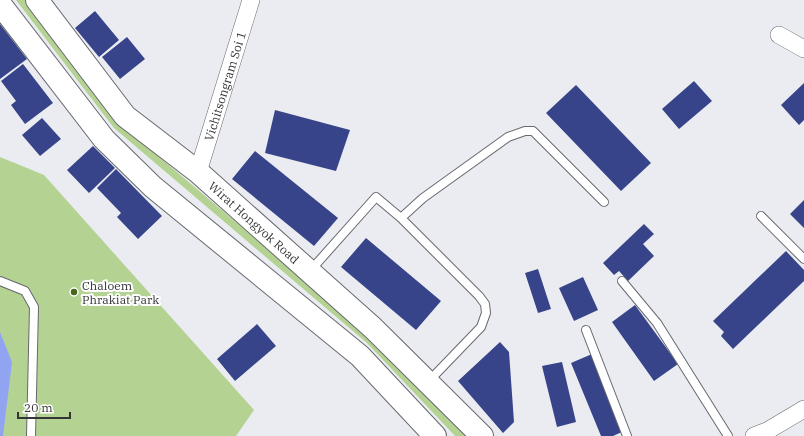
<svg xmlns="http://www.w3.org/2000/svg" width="804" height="436" font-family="'IBM Plex Serif',serif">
  <rect width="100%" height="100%" fill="#eaecf2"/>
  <!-- green -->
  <path fill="#b4d292" d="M 16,0 L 27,0 L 119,123 L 372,337 L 466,436 L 455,436 L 367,343 L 114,128 Z
    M 0,157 L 44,175 L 254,410 L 236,436 L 0,436 Z"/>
  <!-- water -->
  <path fill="#91a4f2" d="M 0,332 L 12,362 L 3,436 L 0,436 Z"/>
  <!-- building -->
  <path fill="#384489" d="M 95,11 L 119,40 L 99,57 L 75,28 Z
    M 0,24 L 27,59 L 0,79 Z
    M 127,37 L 145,59 L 120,79 L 102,57 Z
    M 23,64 L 53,103 L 25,124 L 11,105 L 16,101 L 1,81 Z
    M 694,81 L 712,101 L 679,129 L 662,109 Z
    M 804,83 L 804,120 L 799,125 L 781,105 Z
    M 576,85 L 651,163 L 621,191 L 546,113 Z
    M 275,110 L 350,130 L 336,171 L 265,153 Z
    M 42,118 L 61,139 L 40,156 L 22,135 Z
    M 93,146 L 115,168 L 89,193 L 67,170 Z
    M 255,151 L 338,218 L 314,246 L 232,179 Z
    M 116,169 L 162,216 L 138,239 L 117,217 L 121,213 L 97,188 Z
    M 804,200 L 804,228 L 790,214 Z
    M 644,224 L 654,234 L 643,244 L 654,256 L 628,281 L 619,271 L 614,275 L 603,263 Z
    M 366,238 L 441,301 L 416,330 L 341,267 Z
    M 786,251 L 804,270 L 804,281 L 733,349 L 721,336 L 724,332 L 713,321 Z
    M 538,269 L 551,309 L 538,313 L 525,273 Z
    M 583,277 L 598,310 L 574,321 L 559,288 Z
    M 635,305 L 678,364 L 654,381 L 612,322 Z
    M 257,324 L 276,346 L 235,381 L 217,359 Z
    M 500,342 L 509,352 L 514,422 L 503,433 L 458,381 Z
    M 592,354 L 624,431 L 613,436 L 601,436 L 571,363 Z
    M 562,362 L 576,422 L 557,427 L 542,366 Z"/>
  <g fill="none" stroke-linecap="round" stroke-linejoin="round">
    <!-- lane casing -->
    <g stroke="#67696e" stroke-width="10">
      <path id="lane" d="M 761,216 L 804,259
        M 401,218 L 479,296 L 485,304 L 486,313 L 481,327 L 428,382
        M 310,271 L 376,197 L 401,218 L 423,198 L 508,137 L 525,131 L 533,131 L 604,202
        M 0,281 L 25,291 L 34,307 L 31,436
        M 622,281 L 657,323 L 728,436
        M 586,330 L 627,436"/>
    </g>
    <!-- street casing -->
    <g stroke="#67696e" stroke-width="18">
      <g id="street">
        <path d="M 779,35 L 804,49"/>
        <path id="s1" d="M 198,172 L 251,0"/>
        <path d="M 754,436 L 767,431 L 804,409"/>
      </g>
    </g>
    <!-- secondary casing -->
    <g stroke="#67696e" stroke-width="24">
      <g id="secondary">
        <path id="s2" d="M 37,0 L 125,116 L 198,172 L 373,328 L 482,436"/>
        <path d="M 0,4 L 104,139 L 153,187 L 360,356 L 435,436"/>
      </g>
    </g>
    <!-- lane -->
    <use href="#lane" stroke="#fff" stroke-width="8"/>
    <!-- street -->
    <use href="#street" stroke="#fff" stroke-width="17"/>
    <!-- secondary -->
    <use href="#secondary" stroke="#fff" stroke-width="22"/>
  </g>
  <!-- markers -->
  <circle fill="#49671b" stroke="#fff" stroke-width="1.5" cx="74" cy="292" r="4"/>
  <g text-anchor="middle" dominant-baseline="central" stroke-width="4" stroke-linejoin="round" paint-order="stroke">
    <!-- street labels -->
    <g font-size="12" fill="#353538" stroke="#fff">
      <text stroke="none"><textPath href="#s1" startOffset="90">Vichitsongram Soi 1</textPath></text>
      <text stroke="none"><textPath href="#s2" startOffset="313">Wirat Hongyok Road</textPath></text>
    </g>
    <!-- poi labels -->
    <g font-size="12" fill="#353538" stroke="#fff" text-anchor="start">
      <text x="82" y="285">Chaloem<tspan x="82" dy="14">Phrakiat Park</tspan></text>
    </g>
  </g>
  <!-- scale -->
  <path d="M18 412v6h52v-6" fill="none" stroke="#353538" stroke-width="2"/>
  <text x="24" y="412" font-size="12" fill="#353538" stroke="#ffffff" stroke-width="3" paint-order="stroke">20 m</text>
</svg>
